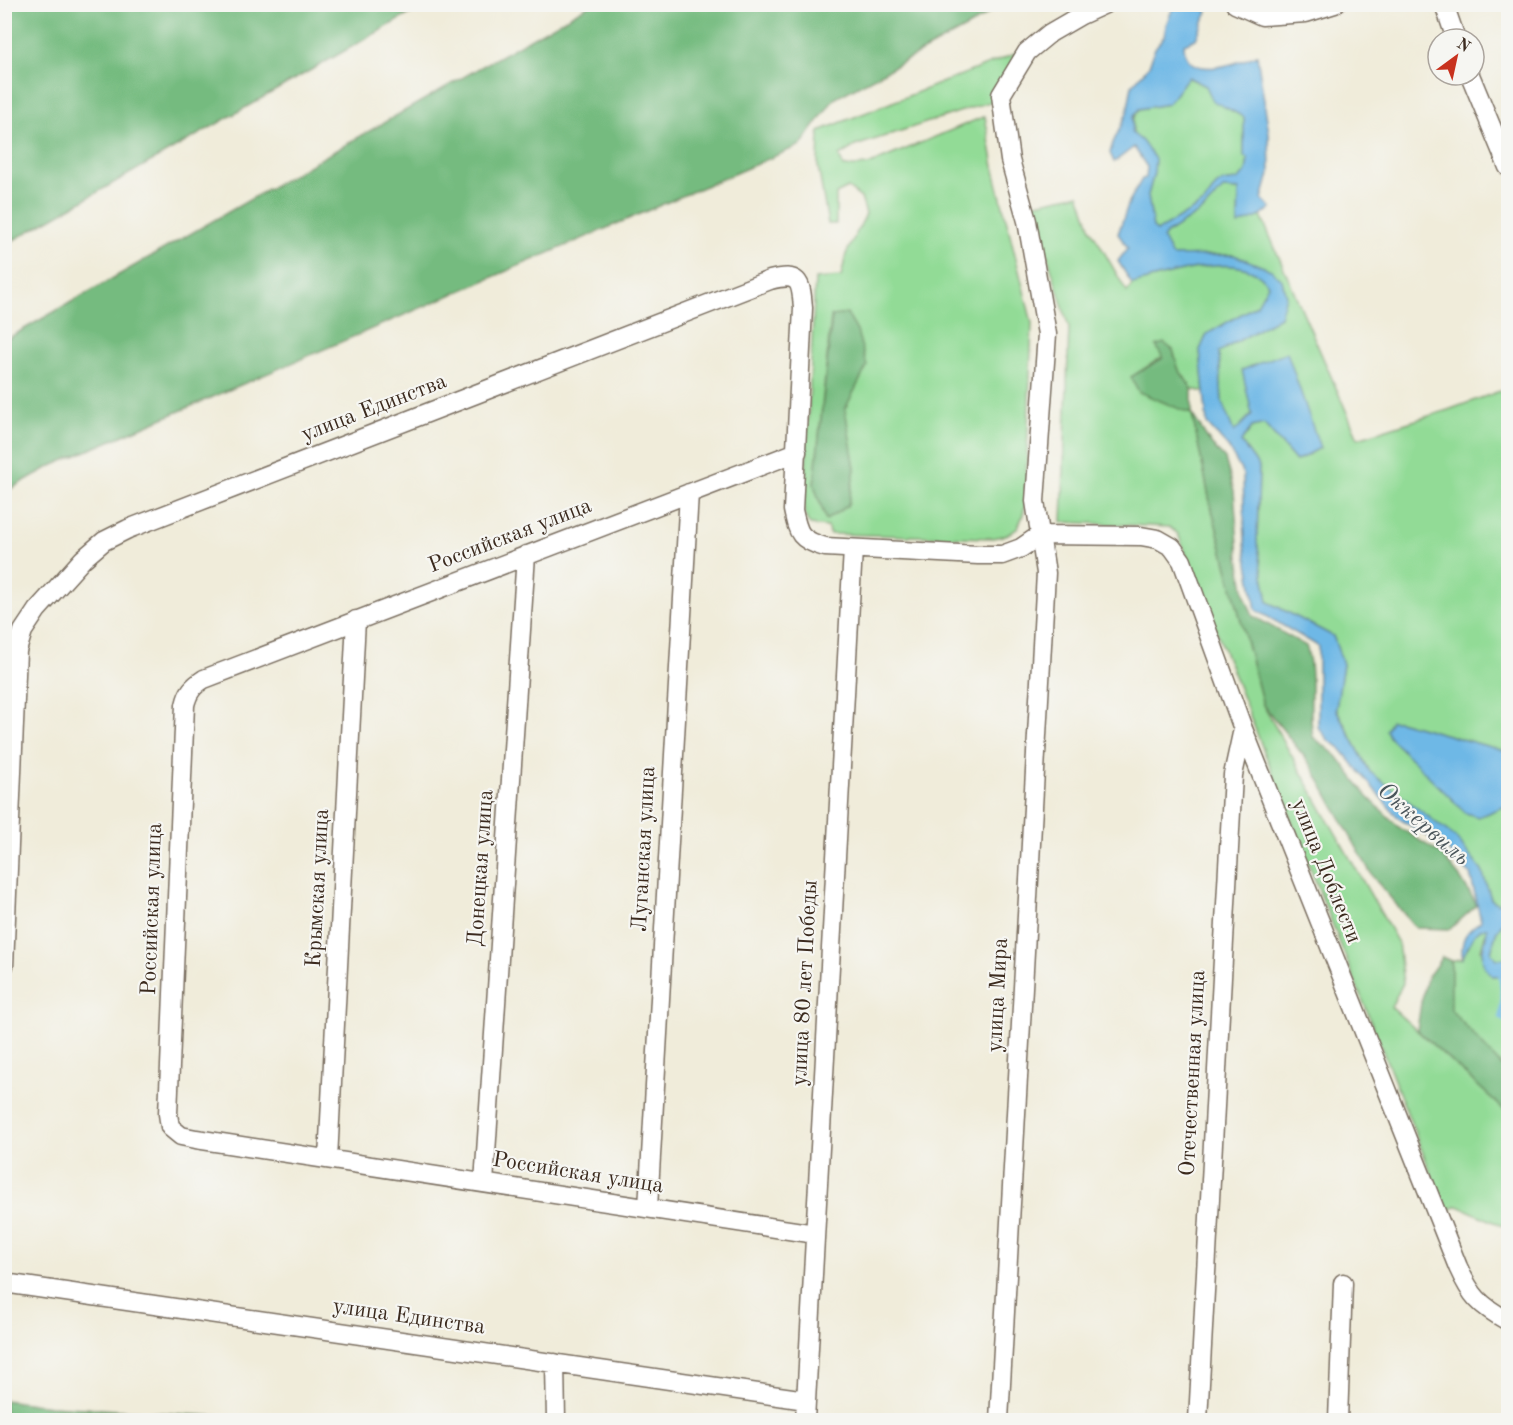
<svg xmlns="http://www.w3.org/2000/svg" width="1513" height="1425" font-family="'Old Standard TT',serif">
  <rect width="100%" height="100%" fill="#f6f6f2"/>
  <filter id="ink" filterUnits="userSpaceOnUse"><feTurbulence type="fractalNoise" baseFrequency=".0167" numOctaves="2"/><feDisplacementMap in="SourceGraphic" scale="12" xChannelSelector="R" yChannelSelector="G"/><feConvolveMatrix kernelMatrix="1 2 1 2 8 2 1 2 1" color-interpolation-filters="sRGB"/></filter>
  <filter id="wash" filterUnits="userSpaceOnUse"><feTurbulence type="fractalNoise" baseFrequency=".008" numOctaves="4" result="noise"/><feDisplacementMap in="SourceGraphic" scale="24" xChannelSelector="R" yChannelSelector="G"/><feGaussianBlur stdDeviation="1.35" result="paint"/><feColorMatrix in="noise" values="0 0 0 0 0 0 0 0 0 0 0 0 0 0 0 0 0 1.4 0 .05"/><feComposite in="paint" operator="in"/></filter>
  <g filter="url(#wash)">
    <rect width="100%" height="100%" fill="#f0ecda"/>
    <!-- green -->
    <path fill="#92db96" stroke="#66825a" stroke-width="1.5" fill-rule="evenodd" d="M 1022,51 L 993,101 L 855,146 L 839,156 L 844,167 L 868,165 L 985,116 L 996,178 L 1032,323 L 1025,506 C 1020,529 1017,534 993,538 L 830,534 L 827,527 L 810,525 L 806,518 L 804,506 L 815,279 L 841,277 L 846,254 L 866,214 L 861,198 L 848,188 L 836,194 L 836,224 L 828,224 L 818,166 L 819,131 ZM 831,317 L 867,366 L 845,409 L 855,469 L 848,505 L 826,520 L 814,485 Z
      M 1187,77 L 1206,86 L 1232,111 L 1244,117 L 1244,157 L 1248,158 L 1246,172 L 1237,180 L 1222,182 L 1216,186 L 1204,203 L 1157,231 L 1153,228 L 1148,195 L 1154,173 C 1143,153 1122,130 1139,109 L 1168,104 Z
      M 1222,189 L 1239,190 L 1238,224 L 1261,216 L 1358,438 L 1448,410 L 1508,388 L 1508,752 L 1398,721 L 1478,817 L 1508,805 L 1508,897 L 1507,900 L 1498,904 L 1491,899 L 1482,871 L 1455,837 L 1370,772 L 1336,708 L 1343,664 L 1333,636 L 1268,602 L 1257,542 L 1259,467 L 1241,442 L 1252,427 L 1264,424 L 1296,461 L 1320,448 L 1252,414 L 1234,433 L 1222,402 L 1219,352 L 1280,317 L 1282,280 L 1234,255 L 1172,256 L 1162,238 L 1166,234 L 1203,210 Z
      M 1079,194 L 1091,229 L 1127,292 L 1132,284 C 1167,275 1245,247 1269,285 L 1257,305 L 1207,334 L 1200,350 L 1204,392 L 1192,389 L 1178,368 L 1173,350 L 1131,377 L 1139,392 L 1192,414 L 1210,502 L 1263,705 L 1398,943 L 1403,983 L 1391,1007 L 1508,1113 L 1508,1228 L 1458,1206 L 1446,1211 L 1178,534 L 1169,527 L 1062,522 L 1069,328 L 1032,204 Z
      M 1508,915 L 1508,958 L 1496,959 L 1491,952 L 1496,932 Z
      M 1483,927 L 1487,928 L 1481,950 L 1492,976 L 1508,975 L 1508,1073 L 1450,1010 L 1451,961 L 1462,958 L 1477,930 Z"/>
    <!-- forest -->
    <path fill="#75bb7f" stroke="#58724e" stroke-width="1.5" d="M 5,4 L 425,4 L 425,5 L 5,245 Z
      M 591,4 L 1000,5 L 971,25 L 834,99 L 801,145 L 49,467 L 5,492 L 5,340 Z
      M 847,314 L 857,331 L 867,366 L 845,409 L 855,469 L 848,505 L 826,520 L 814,485 L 832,316 Z
      M 1164,343 L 1173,350 L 1178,368 L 1192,389 L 1192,414 L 1211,444 L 1225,459 L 1234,491 L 1239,557 L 1245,596 L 1253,616 L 1306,646 C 1316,675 1307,706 1313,737 L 1337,756 L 1368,797 L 1400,828 L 1440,853 L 1461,879 L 1477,905 L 1450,929 L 1416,928 L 1373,877 L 1311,765 L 1263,705 L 1210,502 L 1192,414 L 1139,392 L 1131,377 L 1163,358 L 1156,346 Z
      M 1442,957 L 1451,961 L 1451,1010 L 1508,1073 L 1508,1113 L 1417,1030 L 1421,1003 L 1427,978 Z
      M 4,1400 L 50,1406 L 276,1420 L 5,1420 Z"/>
    <!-- water -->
    <path fill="#6eb8e6" stroke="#547182" stroke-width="1.5" fill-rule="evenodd" d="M 1180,5 L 1201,5 L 1207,12 L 1196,39 L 1184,44 C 1184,83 1236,64 1257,55 L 1269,133 L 1270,171 L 1262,199 L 1271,208 L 1261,216 L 1238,225 L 1239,190 L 1223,189 L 1203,210 L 1166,234 L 1163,239 L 1172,256 L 1234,255 L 1271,270 L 1282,280 L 1286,296 L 1280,317 L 1219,352 L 1222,402 L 1234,432 L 1252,414 L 1242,370 L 1287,352 L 1320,448 L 1296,461 L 1264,424 L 1252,427 L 1241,442 L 1259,467 L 1257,542 L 1268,602 L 1333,636 L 1343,664 L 1336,709 L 1370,772 L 1455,837 L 1482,871 L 1491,899 L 1498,904 L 1506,900 L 1508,897 L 1508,915 L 1496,932 L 1491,952 L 1496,959 L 1508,958 L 1508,975 L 1492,976 C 1474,958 1486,948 1487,928 C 1473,927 1469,948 1462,958 C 1461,938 1465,932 1481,921 L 1470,874 L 1445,847 L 1398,818 L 1339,747 L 1329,741 L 1318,727 L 1318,646 L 1256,610 L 1245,545 L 1243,474 L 1228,447 L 1207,424 L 1200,350 L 1207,334 L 1257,305 L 1268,285 C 1245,247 1166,275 1132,284 L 1118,261 L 1128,248 L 1118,234 L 1129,202 L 1142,179 L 1146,178 L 1147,167 L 1134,147 L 1114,162 L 1110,153 L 1113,143 L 1127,113 L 1132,85 L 1149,66 L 1155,48 L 1165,35 L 1166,25 L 1172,10 ZM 1188,77 L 1206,86 L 1213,101 L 1244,117 L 1244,157 L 1248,158 L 1246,172 L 1237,180 L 1222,182 L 1216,186 L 1204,203 L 1157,231 L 1153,228 L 1148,195 L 1154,173 L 1155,159 L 1142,141 L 1132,133 L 1133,117 L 1139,109 L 1168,104 Z
      M 1391,721 L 1398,721 L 1508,752 L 1508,805 L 1478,817 L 1466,813 L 1389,737 L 1386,730 Z"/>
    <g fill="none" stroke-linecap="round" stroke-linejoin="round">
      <!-- stream -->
      <path stroke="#6eb8e6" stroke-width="4.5" d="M 1500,972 L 1503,997 L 1501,1017 L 1508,1023"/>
    </g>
  </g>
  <g filter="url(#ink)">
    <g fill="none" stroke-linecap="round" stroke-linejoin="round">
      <!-- street casing -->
      <g stroke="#7a6e60" stroke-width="21">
        <path id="street" d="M 1235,4 L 1262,16 L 1306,13 L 1335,4
          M 1444,4 L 1456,39
          M 1470,75 L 1508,167
          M 797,452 L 204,679 C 193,686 188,692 185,705 L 168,1114 L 170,1127 L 181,1136 L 196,1139 L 815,1234
          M 4,966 L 17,651 L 23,631 L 37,610 L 83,559 L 104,541 L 128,529 L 770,280 C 799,273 801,280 803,308 L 793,510 C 798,534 800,540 825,547 L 978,555 L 1002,555 L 1021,548 L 1040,535 L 1141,536 L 1158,539 L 1172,547 L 1182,561 L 1243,729 L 1458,1267 C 1471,1296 1479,1305 1508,1321
          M 328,1159 L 356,620
          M 484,1183 L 526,555
          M 648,1208 L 689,493
          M 4,1283 L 806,1400
          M 555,1363 L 556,1420
          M 805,1420 L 853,549
          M 999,1420 L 1046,573 L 1035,501 L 1047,334 L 1027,221 L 1010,160 L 1001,95 L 1027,52 L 1050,33 L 1081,15 L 1105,4
          M 1198,1420 L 1233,775 L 1243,729
          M 1338,1420 L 1343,1283"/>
      </g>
      <!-- street -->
      <use href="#street" stroke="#fff" stroke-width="18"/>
    </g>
  </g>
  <g text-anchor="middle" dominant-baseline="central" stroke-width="4.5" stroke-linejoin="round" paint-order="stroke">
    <!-- street labels -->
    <g font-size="22" fill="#3b2a1e" stroke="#f6f6f2">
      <text transform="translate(374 408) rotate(-21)">улица Единства</text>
      <text transform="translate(510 536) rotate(-21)">Российская улица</text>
      <text transform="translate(644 849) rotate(-87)">Луганская улица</text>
      <text transform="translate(481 868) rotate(-86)">Донецкая улица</text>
      <text transform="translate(1326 871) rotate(68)">улица Доблести</text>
      <text transform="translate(318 888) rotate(-87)">Крымская улица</text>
      <text transform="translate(152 909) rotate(-88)">Российская улица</text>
      <text transform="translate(805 983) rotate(-87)">улица 80 лет Победы</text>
      <text transform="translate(998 995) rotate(-87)">улица Мира</text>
      <text transform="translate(1193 1073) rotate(-87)">Отечественная улица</text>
      <text transform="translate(578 1173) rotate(9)">Российская улица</text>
      <text transform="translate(409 1317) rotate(8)">улица Единства</text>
    </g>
    <!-- water labels -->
    <g font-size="24" font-style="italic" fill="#4a555a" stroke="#f6f6f2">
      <text transform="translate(1423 825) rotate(41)">Оккервиль</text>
    </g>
  </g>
  <!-- margin -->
  <rect width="1513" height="1425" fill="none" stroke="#f6f6f2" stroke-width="24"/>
  <!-- north arrow -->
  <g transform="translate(1456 57) rotate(33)"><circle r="28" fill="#f6f6f2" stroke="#aba49d" stroke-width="1.5"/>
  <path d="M0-4.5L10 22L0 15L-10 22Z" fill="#c8321e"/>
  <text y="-9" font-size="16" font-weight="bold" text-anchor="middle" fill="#3b2a1e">N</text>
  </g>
</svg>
